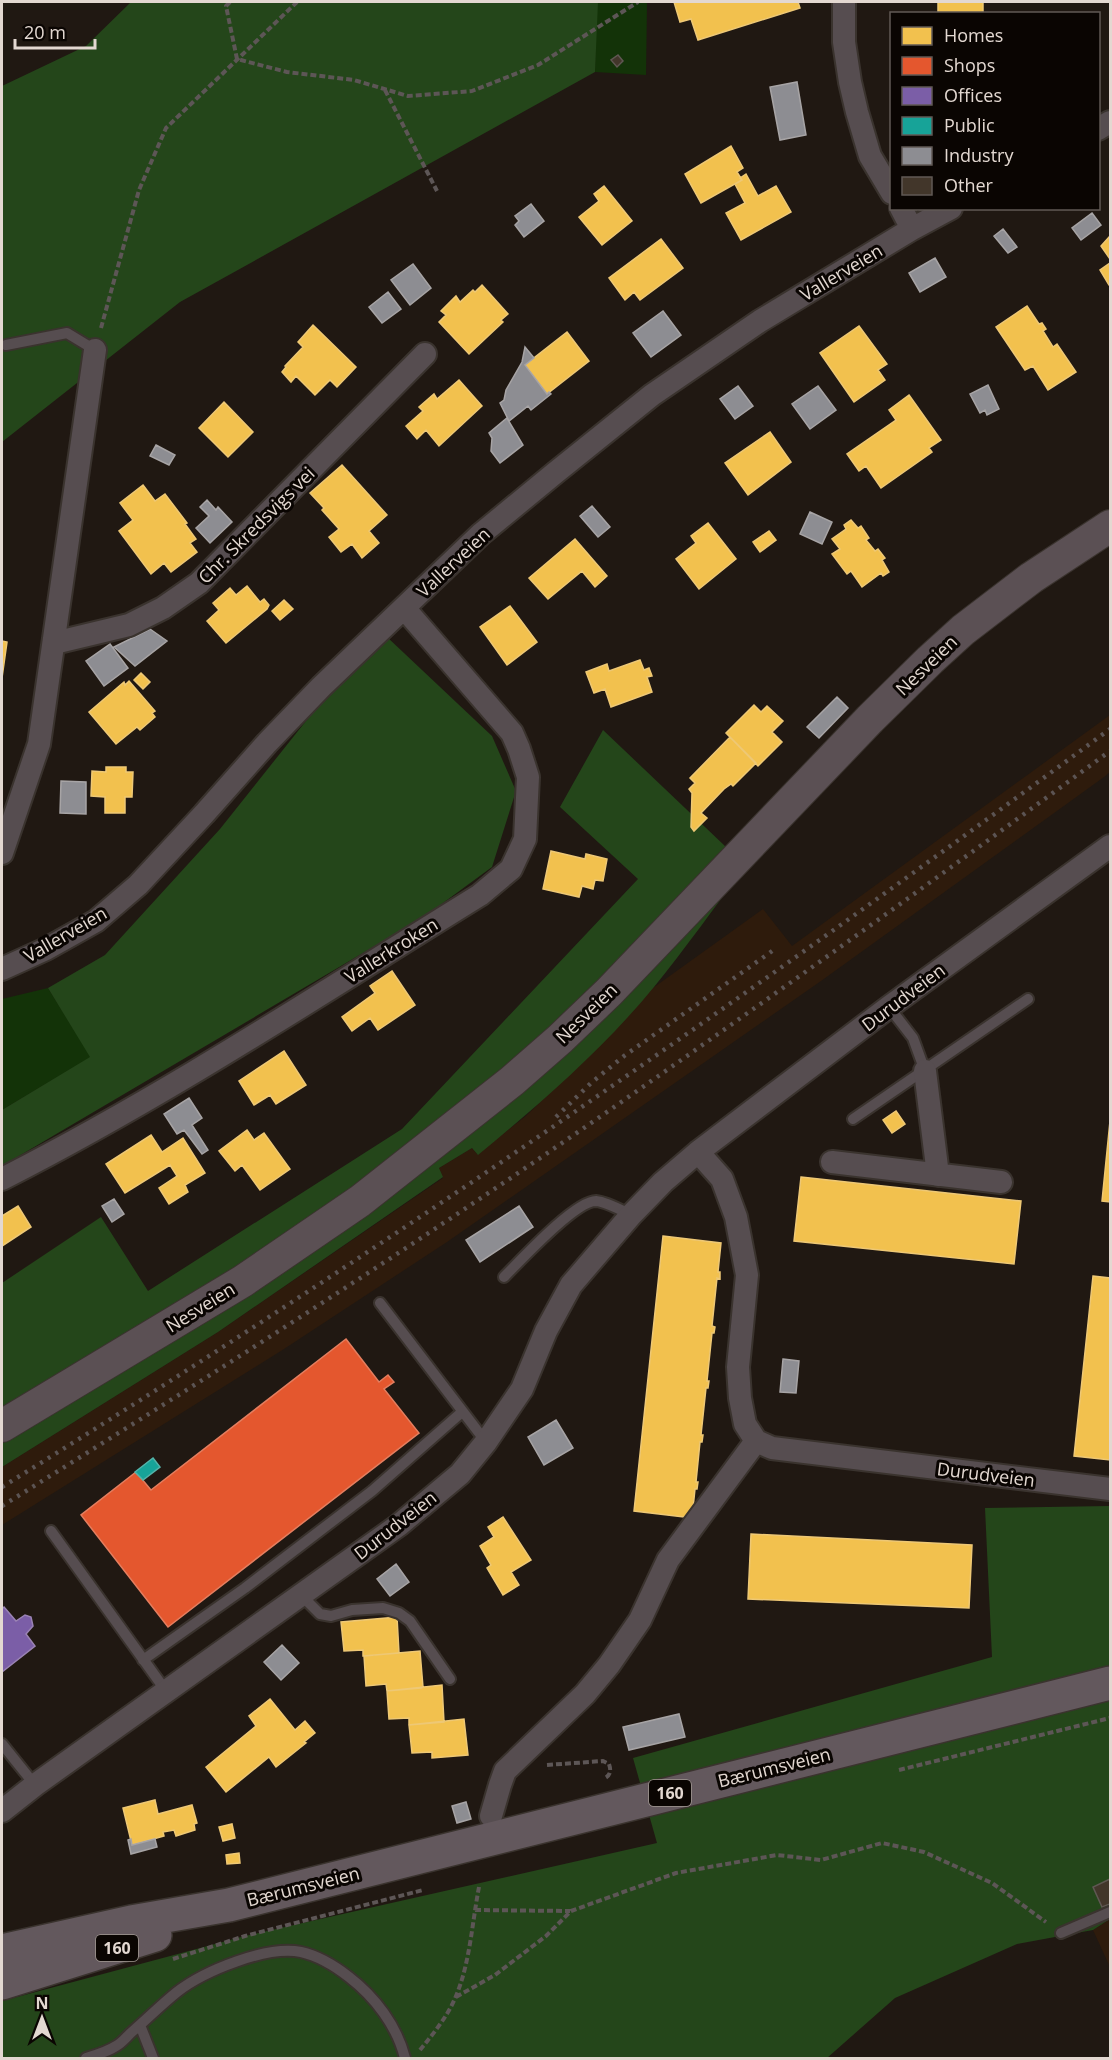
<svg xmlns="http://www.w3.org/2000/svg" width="1112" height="2060" font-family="'Open Sans',sans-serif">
  <rect width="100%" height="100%" fill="#201812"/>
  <!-- built -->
  <path fill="#2e1b0c" d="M 1110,715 L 1110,772 L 1104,777 L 821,981 L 447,1242 L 284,1349 L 2,1525 L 2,1467 L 218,1332 L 443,1178 L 439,1168 L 472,1148 L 477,1154 L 526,1116 L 598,1046 L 653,988 L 763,909 L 792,946 Z
    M 1110,1919 L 1110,1967 L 1093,1930 Z"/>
  <!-- green -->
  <path fill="#133308" d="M 596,2 L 647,2 L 646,75 L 595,72 Z
    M 48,988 L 91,1057 L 2,1110 L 2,999 Z"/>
  <!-- forest -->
  <path fill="#24461a" d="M 131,2 L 598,2 L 595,72 L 180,302 L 2,442 L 2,86 L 86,46 Z
    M 387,637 L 492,736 L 516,791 L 492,867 L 424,917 L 2,1166 L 2,1110 L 90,1057 L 48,988 L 105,955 L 220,829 L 325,697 Z
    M 603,730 L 746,866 C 715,906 686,948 654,987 C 603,1049 540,1104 478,1155 L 472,1148 L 439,1168 L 443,1177 L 218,1332 L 2,1467 L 2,1283 L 101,1217 L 148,1291 L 402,1129 L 638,879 L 560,807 Z
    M 1110,1506 L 1110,1919 L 1093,1930 L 1017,1944 L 895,1998 L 827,2058 L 2,2058 L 2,2001 L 245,1936 L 657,1843 L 633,1758 L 992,1657 L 985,1508 Z"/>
  <!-- homes -->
  <path fill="#f2c14e" stroke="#eec875" stroke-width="1.5" d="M 674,2 L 798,2 L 800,8 L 698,40 L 691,19 L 680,22 Z
    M 938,2 L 983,2 L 983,14 L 938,14 Z
    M 731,146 L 743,168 L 737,172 L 742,180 L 701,203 L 685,174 Z
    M 746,174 L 758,196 L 776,186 L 791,212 L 741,240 L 726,213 L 745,203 L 735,184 L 742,180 L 740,178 Z
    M 604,186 L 632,221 L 602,245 L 579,217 L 599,201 L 594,194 Z
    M 1110,236 L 1110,259 L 1101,246 Z
    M 661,239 L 683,268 L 640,300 L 634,292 L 625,300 L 609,278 Z
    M 1110,263 L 1110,285 L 1109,285 L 1100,270 Z
    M 482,285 L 508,314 L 501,320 L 503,322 L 469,354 L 439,322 L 446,315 L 441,311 L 456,296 L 460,302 L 473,290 L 475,292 Z
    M 1027,306 L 1039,324 L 1042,323 L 1046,329 L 1043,331 L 1053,347 L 1057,344 L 1076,372 L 1048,390 L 1033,366 L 1025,370 L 996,327 Z
    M 313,325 L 356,367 L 337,387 L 330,380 L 315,395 L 296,376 L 291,382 L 282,372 L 286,367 L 285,366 L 303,347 L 298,342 Z
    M 859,326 L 887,364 L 878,370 L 885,380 L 854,402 L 820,353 Z
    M 567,332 L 589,361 L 547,394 L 525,365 Z
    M 459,380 L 482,406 L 439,446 L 426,430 L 417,439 L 406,426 L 423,411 L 419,407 L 434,394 L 437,399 Z
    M 909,395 L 941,440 L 929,448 L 932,452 L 881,488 L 866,466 L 859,471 L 847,454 L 896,420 L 889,410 Z
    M 224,402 L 253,432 L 228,457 L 199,428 Z
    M 770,432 L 791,462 L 748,495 L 725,463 Z
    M 342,465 L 387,515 L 369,531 L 379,543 L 362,558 L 352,544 L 341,552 L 329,537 L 339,529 L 322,510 L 324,508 L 310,493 Z
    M 143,485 L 155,501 L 165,494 L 187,523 L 185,524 L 196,539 L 190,543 L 197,552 L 171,572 L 164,563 L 151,574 L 119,531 L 133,520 L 120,503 Z
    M 851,520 L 858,528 L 861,526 L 869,538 L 866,540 L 875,551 L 878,549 L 885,558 L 882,560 L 889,572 L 883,576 L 881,573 L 862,587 L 851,571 L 847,574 L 832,554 L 840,549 L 832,539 L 846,529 L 844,525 Z
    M 708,523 L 736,559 L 699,589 L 676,559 L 696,543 L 691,536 Z
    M 769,531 L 776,540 L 760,552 L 753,542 Z
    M 575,539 L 607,576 L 595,587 L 582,571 L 548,599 L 529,578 Z
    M 247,586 L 260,602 L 264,599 L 269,605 L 267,609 L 226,643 L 207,621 L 219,610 L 213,603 L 230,588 L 236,595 Z
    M 284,600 L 293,609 L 280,620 L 272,611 Z
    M 510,606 L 537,642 L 507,665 L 480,627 Z
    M 2,641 L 7,642 L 2,678 Z
    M 640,660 L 644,670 L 649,668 L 652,676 L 647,677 L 652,692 L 611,707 L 605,689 L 594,693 L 586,672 L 607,664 L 609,671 Z
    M 141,673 L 150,682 L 143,689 L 134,680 Z
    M 129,681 L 155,711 L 152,713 L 155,717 L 140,730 L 137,727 L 116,744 L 89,712 L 124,682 L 125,685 Z
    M 754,705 L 761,712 L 767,706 L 783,721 L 772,732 L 782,742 L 758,766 L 726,733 Z
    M 730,737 L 756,763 L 733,786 L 731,784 L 724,789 L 701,813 L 707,818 L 694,831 L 691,827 L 692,793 L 689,789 L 695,783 L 690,778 Z
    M 106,767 L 126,767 L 126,772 L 133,772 L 132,797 L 125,797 L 125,813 L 105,813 L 105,797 L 91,796 L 92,771 L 106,772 Z
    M 551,851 L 585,859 L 586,854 L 607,859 L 603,881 L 595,880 L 593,889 L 582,886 L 579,897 L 543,889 Z
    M 392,971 L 415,1005 L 378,1030 L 370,1018 L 352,1031 L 342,1017 L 375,993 L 370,986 Z
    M 284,1051 L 306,1085 L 276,1104 L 270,1095 L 254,1105 L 239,1081 Z
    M 896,1111 L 905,1124 L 892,1133 L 883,1120 Z
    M 1110,1121 L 1110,1202 L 1102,1201 Z
    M 247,1130 L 254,1140 L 264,1133 L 290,1169 L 260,1190 L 242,1165 L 235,1171 L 219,1151 Z
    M 151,1135 L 162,1152 L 183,1138 L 205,1173 L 185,1185 L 188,1192 L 169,1204 L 159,1188 L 177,1176 L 170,1165 L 125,1193 L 106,1164 Z
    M 801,1177 L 1021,1201 L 1014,1264 L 794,1241 Z
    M 18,1206 L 31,1227 L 2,1246 L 2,1216 Z
    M 663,1236 L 721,1243 L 718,1272 L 720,1272 L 720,1279 L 717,1278 L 712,1326 L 715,1327 L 714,1333 L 712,1333 L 707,1381 L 709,1381 L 708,1388 L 706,1388 L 701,1435 L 703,1435 L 702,1442 L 700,1442 L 696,1482 L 698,1482 L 697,1489 L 695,1489 L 692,1518 L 634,1511 Z
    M 1093,1276 L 1110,1278 L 1110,1460 L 1074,1456 Z
    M 503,1517 L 531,1560 L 511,1572 L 519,1585 L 503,1595 L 487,1568 L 491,1565 L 480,1546 L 494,1537 L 488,1527 Z
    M 751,1534 L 972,1545 L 969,1608 L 748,1599 Z
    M 397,1617 L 399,1653 L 363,1656 L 363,1650 L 344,1651 L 341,1622 Z
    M 420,1651 L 423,1687 L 421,1688 L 387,1691 L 386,1684 L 366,1686 L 364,1656 Z
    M 442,1685 L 444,1722 L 409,1725 L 409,1718 L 389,1719 L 387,1691 Z
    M 270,1699 L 295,1730 L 305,1721 L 315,1733 L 304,1742 L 306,1743 L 276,1767 L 269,1757 L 226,1792 L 206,1767 L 256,1726 L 249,1716 Z
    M 464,1719 L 468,1755 L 432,1758 L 432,1752 L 412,1753 L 409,1725 Z
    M 155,1800 L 158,1814 L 192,1805 L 197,1823 L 194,1824 L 195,1830 L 176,1836 L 174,1830 L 163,1832 L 164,1836 L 132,1845 L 123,1808 Z
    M 232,1824 L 235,1838 L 223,1841 L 219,1827 Z
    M 239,1853 L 240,1863 L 227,1864 L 226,1855 Z"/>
  <!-- shops -->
  <path fill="#e4572e" stroke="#e47e5f" stroke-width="1.5" d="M 346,1339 L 379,1382 L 388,1375 L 394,1382 L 384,1389 L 419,1433 L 168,1627 L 81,1515 L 136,1472 L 151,1490 Z"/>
  <!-- offices -->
  <path fill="#7b5ea7" stroke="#9a83b4" stroke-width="1.5" d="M 4,1607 L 16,1621 L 25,1615 L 31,1617 L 33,1626 L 26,1634 L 35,1646 L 2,1672 L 2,1609 Z"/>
  <!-- public -->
  <path fill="#17a398" stroke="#54b3a9" stroke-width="1.5" d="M 153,1458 L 160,1467 L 143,1480 L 135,1472 Z"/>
  <!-- industry -->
  <path fill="#8d8d92" stroke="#a7a4a5" stroke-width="1.5" d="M 797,82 L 806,135 L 780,140 L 770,87 Z
    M 531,204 L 544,221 L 524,237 L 515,225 L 519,221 L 515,216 Z
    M 1092,213 L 1101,225 L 1081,240 L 1072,228 Z
    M 1003,229 L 1017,247 L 1008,253 L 994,236 Z
    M 935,258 L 946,277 L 920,292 L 909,273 Z
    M 413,264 L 431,288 L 410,305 L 391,280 Z
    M 388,292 L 401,309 L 382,323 L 369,307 Z
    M 663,311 L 681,335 L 651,357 L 633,333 Z
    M 525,347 L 534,358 L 525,365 L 547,394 L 549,392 L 551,394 L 531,410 L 528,406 L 509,421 L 500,403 L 504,400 L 506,390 L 522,362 Z
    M 988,385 L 999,409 L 987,415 L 985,410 L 980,413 L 970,394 Z
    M 738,386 L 753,406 L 735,419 L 720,399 Z
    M 818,386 L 836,410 L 810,429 L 792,404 Z
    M 507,418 L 523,445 L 500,463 L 491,451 L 492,438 L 489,433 Z
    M 156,445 L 175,455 L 169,465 L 150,456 Z
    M 207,500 L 216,510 L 218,507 L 232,522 L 210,543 L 196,528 L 209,516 L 200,507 Z
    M 592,506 L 610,527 L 598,537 L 580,516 Z
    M 810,512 L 832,522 L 822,544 L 800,534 Z
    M 150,629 L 167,641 L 135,666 L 114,647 Z
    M 110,644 L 128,668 L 104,686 L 86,661 Z
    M 837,697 L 848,708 L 819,738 L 807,727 Z
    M 61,781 L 86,782 L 86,814 L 60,813 Z
    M 189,1098 L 202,1118 L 192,1125 L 208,1150 L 202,1154 L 184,1130 L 177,1134 L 164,1114 Z
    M 114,1199 L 124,1214 L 112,1222 L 102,1206 Z
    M 519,1206 L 533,1227 L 480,1262 L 466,1240 Z
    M 783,1359 L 799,1361 L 796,1393 L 780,1392 Z
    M 556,1420 L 573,1448 L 544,1465 L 528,1437 Z
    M 396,1564 L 409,1582 L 390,1596 L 377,1579 Z
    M 282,1645 L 299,1663 L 281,1680 L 264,1662 Z
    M 679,1714 L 685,1737 L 629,1750 L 623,1727 Z
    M 466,1802 L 471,1819 L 457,1823 L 452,1806 Z
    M 131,1839 L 132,1845 L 155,1839 L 157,1847 L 131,1854 L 128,1840 Z"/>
  <!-- building -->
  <path fill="#42362a" stroke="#5f5752" stroke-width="1.5" d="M 618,55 L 623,61 L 617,67 L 611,60 Z
    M 1110,1879 L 1110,1904 L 1102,1907 L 1093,1887 Z"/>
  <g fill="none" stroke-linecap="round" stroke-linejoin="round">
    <!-- lane casing -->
    <g stroke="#3a332e" stroke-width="14">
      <path id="lane" d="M 6,345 L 67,333 L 95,350
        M 889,1007 L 913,1038 L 925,1071
        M 853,1119 L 1028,999
        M 504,1277 C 521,1260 575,1201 596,1201 C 607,1202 621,1210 631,1215
        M 380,1303 L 486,1442
        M 51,1531 L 166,1691
        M 301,1595 L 320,1614 L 331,1616 L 352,1610 L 383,1608 L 399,1613 L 410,1621 L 450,1679
        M 143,1660 L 245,1588 L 372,1491 L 462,1412
        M 2,1744 L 35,1785
        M 1061,1933 L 1110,1912
        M 140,2025 L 153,2058
        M 86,2058 C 96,2055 107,2052 116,2046 C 122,2043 127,2036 133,2031 C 148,2018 162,2004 177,1992 C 204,1971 267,1945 301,1952 C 319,1956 335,1966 349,1977 C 375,1997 397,2026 405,2058"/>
    </g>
    <!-- street casing -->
    <g stroke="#3a332e" stroke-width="26">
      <path id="street" d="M 844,2 L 844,42 L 850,82 L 857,112 L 870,156 L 892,193
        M 1098,129 L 1110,122
        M 901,208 L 912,229
        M 54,643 L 129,625 L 163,608 L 199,583 L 425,354
        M 2,853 L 39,744 L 95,350
        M 2,969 L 46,949 L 96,921 L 138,885 L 204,814 L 267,743 L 321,687 L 481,534 L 555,473 L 652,395 L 760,321 L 912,229 L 951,208
        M 925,1071 L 938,1175
        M 698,1152 L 722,1179 L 736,1217 L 747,1275 L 738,1367 L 740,1398 L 745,1424 L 756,1441 L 772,1448 L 1110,1489
        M 832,1162 L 1001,1182
        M 2,1179 C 167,1095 323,992 480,895 L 511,869 L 525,839 L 528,777 L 519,749 L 512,733 L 404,608
        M 2,1811 L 35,1785 L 399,1525 L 460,1474 L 486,1442 L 522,1389 L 546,1331 L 571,1285 L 631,1215 L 663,1182 L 698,1152 L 889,1007 L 1110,846
        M 491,1816 L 500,1785 L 505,1771 L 585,1694 L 609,1665 L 640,1620 L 668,1560 L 756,1441"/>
    </g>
    <!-- secondary casing -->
    <g stroke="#3a332e" stroke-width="34">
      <path id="secondary" d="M 2,1426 L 243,1281 L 360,1201 L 512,1081 L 560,1039 L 609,992 L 870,719 L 930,660 L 963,630 L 1031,578 L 1110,526"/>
    </g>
    <!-- primary casing -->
    <g stroke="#3a332e" stroke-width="36">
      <path id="primary" d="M 2,1951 L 131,1922 L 229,1905 L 1110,1683
        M 2,1983 L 155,1935"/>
    </g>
    <!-- path -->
    <path stroke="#5d5656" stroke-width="4" stroke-dasharray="6 3" stroke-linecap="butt" d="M 230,2 L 226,6 L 237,59 L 287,72 L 354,80 L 408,96 L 472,91 L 538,65 L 638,2
      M 385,90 L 437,191
      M 101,328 L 139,190 L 166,128 L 297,2
      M 547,1765 L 603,1761 L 609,1764 C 611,1770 611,1775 605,1778
      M 899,1770 L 1110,1718
      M 475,1910 L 570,1911
      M 173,1959 L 245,1936 L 423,1890
      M 456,1997 L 495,1975 L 546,1936 L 571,1911 L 676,1873 L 777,1855 L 821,1860 L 882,1843 L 924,1852 L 992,1883 L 1046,1922
      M 420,2050 C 433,2034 448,2016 456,1996 C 470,1963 472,1923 479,1887"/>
    <!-- lane -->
    <use href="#lane" stroke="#564d50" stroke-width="10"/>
    <!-- street -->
    <use href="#street" stroke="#564d50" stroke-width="22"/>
    <!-- secondary -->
    <use href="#secondary" stroke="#5b5054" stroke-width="32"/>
    <!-- primary -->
    <use href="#primary" stroke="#63585d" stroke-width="33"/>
    <!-- rail -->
    <path stroke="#5c5453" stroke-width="4.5" stroke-dasharray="3 6" stroke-linecap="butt" d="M 556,1117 L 591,1083 L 624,1056 L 775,949
      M 2,1487 C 383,1251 750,995 1110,729
      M 2,1506 C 209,1377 416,1245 617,1105 C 783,989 947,871 1110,751"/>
  </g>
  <g text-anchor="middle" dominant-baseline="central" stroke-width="6" stroke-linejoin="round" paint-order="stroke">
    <!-- shield labels -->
    <g fill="#0a0502" stroke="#a29993" stroke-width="1.5">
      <rect x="649" y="1780" width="42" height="26" rx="4.5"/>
      <rect x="96" y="1935" width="42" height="26" rx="4.5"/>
    </g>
    <g font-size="16" font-weight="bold" fill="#e3d8d1">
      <text x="670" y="1793">160</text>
      <text x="117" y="1948">160</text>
    </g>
    <!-- street labels -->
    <g font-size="18" fill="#e3d8d1" stroke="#0a0502">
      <text transform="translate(841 272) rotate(-31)">Vallerveien</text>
      <text transform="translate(256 525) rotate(-45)">Chr. Skredsvigs vei</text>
      <text transform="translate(453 562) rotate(-43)">Vallerveien</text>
      <text transform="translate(926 665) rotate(-44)">Nesveien</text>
      <text transform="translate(65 934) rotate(-30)">Vallerveien</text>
      <text transform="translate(391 950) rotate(-32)">Vallerkroken</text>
      <text transform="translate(903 997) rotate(-37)">Durudveien</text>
      <text transform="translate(586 1013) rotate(-44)">Nesveien</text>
      <text transform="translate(200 1307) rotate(-32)">Nesveien</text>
      <text transform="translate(986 1474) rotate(7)">Durudveien</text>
      <text transform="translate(395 1525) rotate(-38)">Durudveien</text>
      <text transform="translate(774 1767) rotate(-14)">Bærumsveien</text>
      <text transform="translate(303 1886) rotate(-14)">Bærumsveien</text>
    </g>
  </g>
  <!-- border -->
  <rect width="1112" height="2060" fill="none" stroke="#e3d8d1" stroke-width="6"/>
  <!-- legend -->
  <rect x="890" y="12" width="210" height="198" fill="#0a0502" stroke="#615955" stroke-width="1.5"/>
  <rect x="902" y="27" width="30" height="18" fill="#f2c14e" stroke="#615955" stroke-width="1.5"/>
  <text x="944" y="42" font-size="18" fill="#e3d8d1">Homes</text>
  <rect x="902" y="57" width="30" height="18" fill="#e4572e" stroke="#615955" stroke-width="1.5"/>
  <text x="944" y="72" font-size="18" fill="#e3d8d1">Shops</text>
  <rect x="902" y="87" width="30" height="18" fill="#7b5ea7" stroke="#615955" stroke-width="1.5"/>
  <text x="944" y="102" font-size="18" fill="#e3d8d1">Offices</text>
  <rect x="902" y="117" width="30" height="18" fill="#17a398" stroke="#615955" stroke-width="1.5"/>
  <text x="944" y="132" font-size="18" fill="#e3d8d1">Public</text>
  <rect x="902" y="147" width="30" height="18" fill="#8d8d92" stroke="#615955" stroke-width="1.5"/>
  <text x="944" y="162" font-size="18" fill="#e3d8d1">Industry</text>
  <rect x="902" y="177" width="30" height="18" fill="#42362a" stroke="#615955" stroke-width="1.5"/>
  <text x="944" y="192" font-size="18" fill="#e3d8d1">Other</text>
  <!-- north arrow -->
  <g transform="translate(42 2018)" stroke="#0a0502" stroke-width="4.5" paint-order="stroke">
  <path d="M0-4.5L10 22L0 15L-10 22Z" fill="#e3d8d1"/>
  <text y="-9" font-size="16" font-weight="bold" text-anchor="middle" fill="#e3d8d1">N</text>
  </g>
  <!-- scale -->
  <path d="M15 39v9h80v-9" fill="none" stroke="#e3d8d1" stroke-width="3"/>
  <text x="24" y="39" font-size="18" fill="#e3d8d1" stroke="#0a0502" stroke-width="4.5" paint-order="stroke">20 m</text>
</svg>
